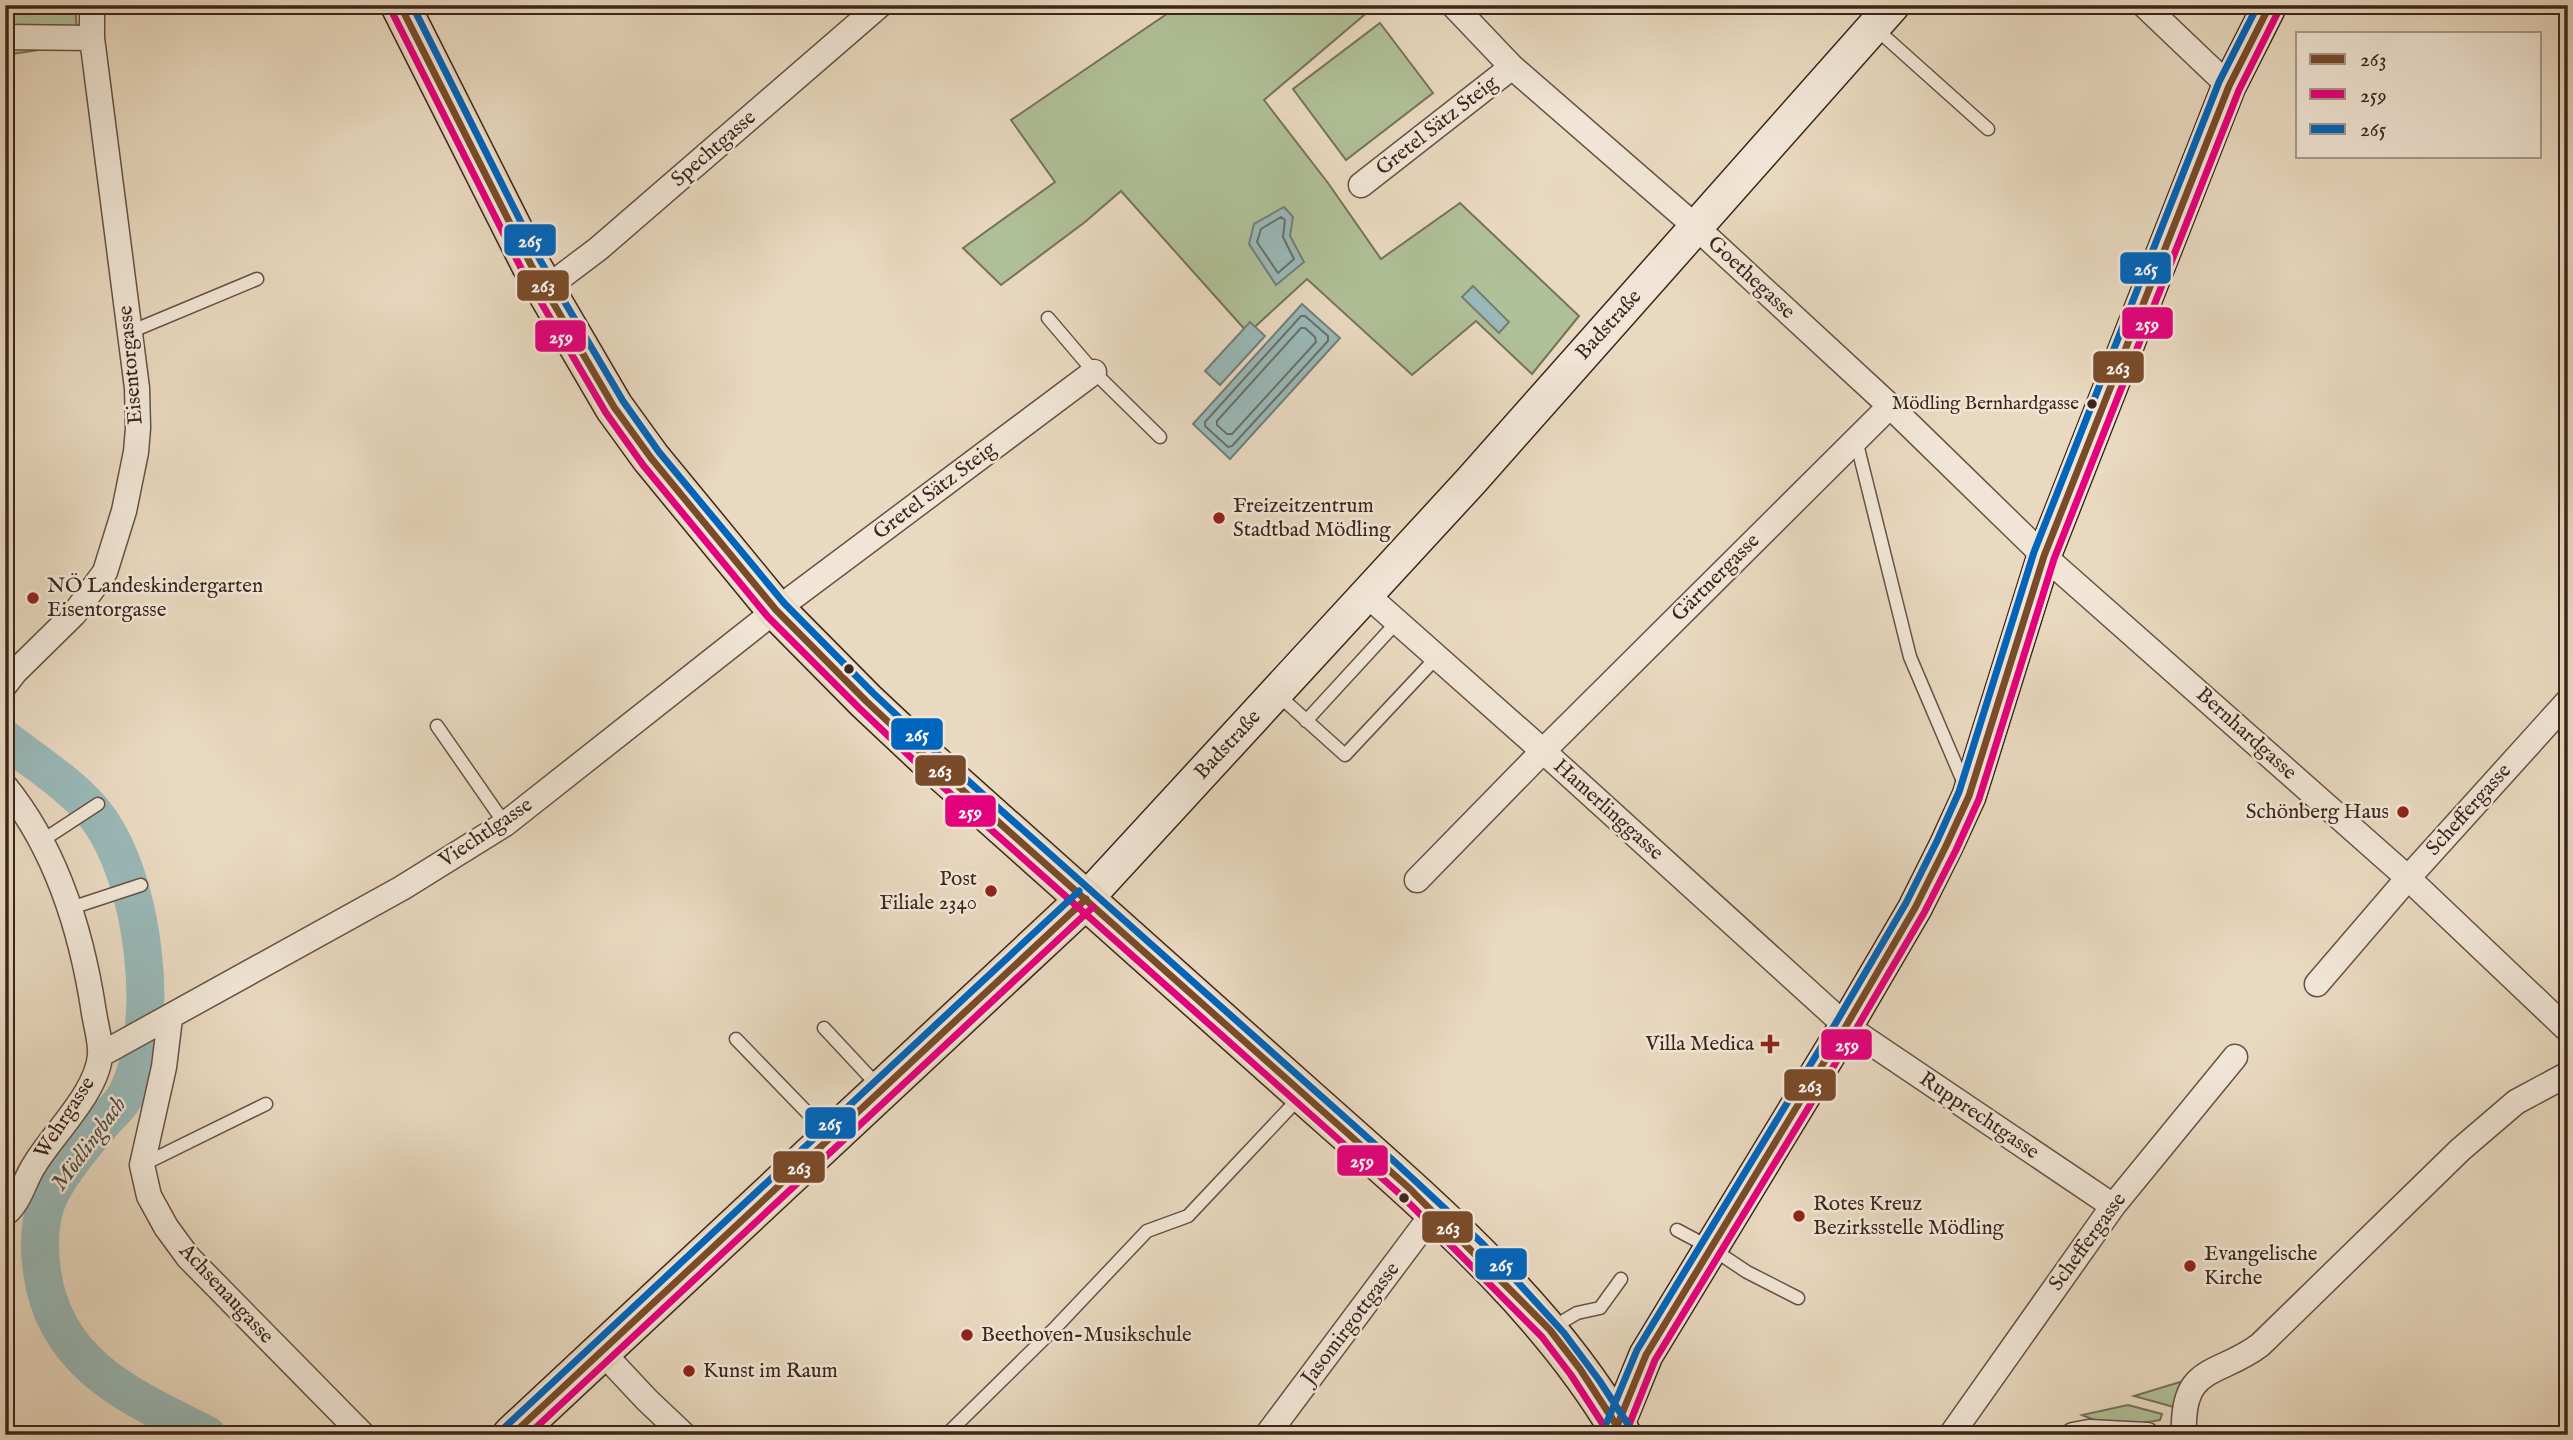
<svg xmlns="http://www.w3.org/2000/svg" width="2573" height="1440" font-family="'IM FELL English',serif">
  <rect width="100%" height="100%" fill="#e9d9c0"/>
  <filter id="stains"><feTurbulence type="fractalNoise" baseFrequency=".00286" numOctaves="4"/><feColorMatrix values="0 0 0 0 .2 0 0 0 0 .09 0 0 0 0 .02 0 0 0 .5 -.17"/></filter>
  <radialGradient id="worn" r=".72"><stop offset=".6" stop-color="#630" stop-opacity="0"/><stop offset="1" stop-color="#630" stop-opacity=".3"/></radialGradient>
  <!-- green -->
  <path fill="#b0c098" stroke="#76725a" stroke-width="2" d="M 5,5 L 75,5 L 78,44 L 5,55 Z
    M 1180,5 L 1376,5 L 1264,100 L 1328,183 L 1381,259 L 1460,203 L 1579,316 L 1532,374 L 1476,321 L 1412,375 L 1307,279 L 1248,333 L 1121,191 L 1085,222 L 1001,285 L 963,248 L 1055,182 L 1011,120 Z
    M 1380,23 L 1433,93 L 1346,160 L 1293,89 Z
    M 2193,1378 L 2181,1409 L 2134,1396 Z
    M 2128,1405 L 2162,1414 L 2160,1420 C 2134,1425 2107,1427 2082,1415 Z"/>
  <!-- water -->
  <path fill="#99b9b8" stroke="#747e7a" stroke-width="2" d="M 1284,207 L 1293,217 L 1290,236 L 1304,262 L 1276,285 L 1249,244 L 1254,224 Z
    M 1473,286 L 1509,322 L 1499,333 L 1462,297 Z
    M 1302,304 L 1340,338 L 1230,459 L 1193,424 Z
    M 1250,322 L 1265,336 L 1220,385 L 1205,371 Z"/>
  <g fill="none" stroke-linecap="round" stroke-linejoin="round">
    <!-- shore -->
    <path stroke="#6a6f6a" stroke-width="2" d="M 1281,217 L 1285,220 L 1283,237 L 1294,259 L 1278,273 L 1257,242 L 1261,229 Z
      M 1301,316 L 1305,316 L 1328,336 L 1328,341 L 1232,446 L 1228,447 L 1205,426 L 1205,422 Z
      M 1301,328 L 1305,328 L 1315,337 L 1316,342 L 1232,434 L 1227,434 L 1217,425 L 1217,421 Z"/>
    <!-- river -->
    <path stroke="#99b9b8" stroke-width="38" d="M 5,739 C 36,763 75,787 98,818 C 144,881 162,1023 127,1093 C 122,1104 111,1113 103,1122 C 85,1143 55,1178 46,1204 C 39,1225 39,1251 42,1272 C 55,1365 131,1397 207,1435"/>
    <!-- lane casing -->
    <g stroke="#675246" stroke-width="15">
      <path id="lane" d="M 1874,27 L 1988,129
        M 1048,318 L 1094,372 L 1160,437
        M 130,332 L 257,279
        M 1856,440 L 1910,657 L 1965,786
        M 1277,694 L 1345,755 L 1436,658
        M 1306,721 L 1397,622
        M 437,726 L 505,824
        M 40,842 L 98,804
        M 71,908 L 141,885
        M 824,1028 L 880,1088
        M 736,1039 L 828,1134
        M 142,1165 L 266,1104
        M 1677,1230 L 1711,1248 L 1747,1272 L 1798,1298
        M 1550,1329 L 1577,1313 L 1600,1308 L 1621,1279
        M 946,1435 L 1056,1327 L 1147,1231 L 1188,1216 L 1300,1097"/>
    </g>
    <!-- street casing -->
    <g stroke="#675246" stroke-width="27">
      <path id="street" d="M 1453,5 L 1512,67 L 1696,227 L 1890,406 L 2044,556 L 2408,878 L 2568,1030
        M 2144,5 L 2229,86
        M 5,37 L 92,38
        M 1361,185 L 1512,67
        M 545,289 L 598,249 L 880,5
        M 1367,595 L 1543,751 L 1846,1026 L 2113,1206
        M 5,685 L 15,672 L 74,614 L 105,572 L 124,511 L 136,452 L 138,428 L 137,388 L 92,38 L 92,5
        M 5,786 C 57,850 82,933 94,1013 C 96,1026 101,1042 100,1055 C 98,1091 53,1134 35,1164 C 24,1180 21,1201 5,1214
        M 1417,880 L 1543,751 L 1890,406
        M 2317,984 L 2408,878 L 2568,701
        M 170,1018 L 164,1067 L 142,1165 L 149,1196 L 166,1227 L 188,1257 L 363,1435
        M 100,1055 L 402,888 L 505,824 L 776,610 L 1094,372
        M 602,1352 L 647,1400 L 684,1435
        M 1267,1435 L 1434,1212
        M 1951,1435 L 2113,1206 L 2235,1057
        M 2073,1435 L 2089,1432 L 2147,1435
        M 2184,1435 C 2181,1363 2218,1377 2260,1345 L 2460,1150 L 2516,1102 L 2568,1074"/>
    </g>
    <!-- secondary casing -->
    <g stroke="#3c251d" stroke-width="36">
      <path id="secondary" d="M 1086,899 L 1471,481 L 1893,5
        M 1617,1426 L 1646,1355 L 1846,1026 L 1915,908 L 1946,846 L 1969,796 L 2044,556 L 2229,86 L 2270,5"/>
    </g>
    <!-- primary casing -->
    <g stroke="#3c251d" stroke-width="41">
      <path id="primary" d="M 400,5 L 531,265 L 614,407 L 651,458 L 776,610 L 866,701 L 931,762 C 1055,872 1179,982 1302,1093 C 1416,1195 1545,1301 1622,1435
        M 512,1435 L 1086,899"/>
    </g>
    <!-- lane -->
    <use href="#lane" stroke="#f1e6d6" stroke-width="12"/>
    <!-- street -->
    <use href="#street" stroke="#f1e6d6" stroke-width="24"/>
    <!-- secondary -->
    <use href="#secondary" stroke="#f1e6d6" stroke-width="33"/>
    <!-- primary -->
    <use href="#primary" stroke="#e9d9c0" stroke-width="38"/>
    <!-- bus-1 casing -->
    <g stroke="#f1e6d6" stroke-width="12">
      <path id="bus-1" d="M 400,5 L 531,265 L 614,407 L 651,458 L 776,610 L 866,701 L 931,762 L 1409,1188 L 1550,1330 L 1580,1369 L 1617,1426
        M 1617,1426 L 1646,1355 L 1846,1026 L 1915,908 L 1946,846 L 1969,796 L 2044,556 L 2229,86 L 2270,5
        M 512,1435 L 1086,899"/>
    </g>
    <!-- bus-2 casing -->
    <g stroke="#f1e6d6" stroke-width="12">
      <path id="bus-2" d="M 391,10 L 522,270 L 606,413 L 643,465 L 768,617 L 859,708 L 924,770 L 1402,1196 L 1542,1337 L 1571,1375 L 1608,1432
        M 1627,1430 L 1655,1360 L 1855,1031 L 1924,913 L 1956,850 L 1979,799 L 2054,559 L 2239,90 L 2279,10
        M 528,1435 L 1093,907"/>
    </g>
    <!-- bus-3 casing -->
    <g stroke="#f1e6d6" stroke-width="12">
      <path id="bus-3" d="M 412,5 L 540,260 L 623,401 L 659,452 L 784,603 L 873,693 L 938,754 L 1396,1163 L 1483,1244 L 1564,1333 L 1599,1380 L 1631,1429
        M 1607,1422 L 1637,1350 L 1837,1021 L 1906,903 L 1937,841 L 1959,792 L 2034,552 L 2219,82 L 2258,5
        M 505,1427 L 1079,891"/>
    </g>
    <!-- bus-1 -->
    <use href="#bus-1" stroke="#7a4b2a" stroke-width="7"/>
    <!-- bus-2 -->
    <use href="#bus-2" stroke="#e5007d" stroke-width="7"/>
    <!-- bus-3 -->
    <use href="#bus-3" stroke="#0065bd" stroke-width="7"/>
  </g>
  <!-- markers -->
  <g fill="#3c251d" stroke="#f1e6d6" stroke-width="2.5">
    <circle cx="2092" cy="404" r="6"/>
    <circle cx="849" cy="669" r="6"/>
    <circle cx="1404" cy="1198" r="6"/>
  </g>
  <g fill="#8f2418" stroke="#f1e6d6" stroke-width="2.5">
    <circle cx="1219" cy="518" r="7"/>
    <circle cx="33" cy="598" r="7"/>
    <circle cx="2403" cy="812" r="7"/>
    <circle cx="991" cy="891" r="7"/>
    <path d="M1766.5 1033.5h7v7h7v7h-7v7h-7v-7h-7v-7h7z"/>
    <circle cx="1799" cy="1216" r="7"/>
    <circle cx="2190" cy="1266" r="7"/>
    <circle cx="967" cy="1335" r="7"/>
    <circle cx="689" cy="1371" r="7"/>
  </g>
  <g text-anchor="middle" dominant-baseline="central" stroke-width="5" stroke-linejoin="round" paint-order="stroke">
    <!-- bus labels -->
    <g font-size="19" fill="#3c251d" stroke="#f1e6d6" text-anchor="end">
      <text x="2079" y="404">Mödling Bernhardgasse</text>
    </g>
    <!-- street labels -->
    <g font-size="21" fill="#3c251d" stroke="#f1e6d6">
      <text transform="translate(1437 126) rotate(-38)">Gretel Sätz Steig</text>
      <text transform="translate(714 149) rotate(-41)">Spechtgasse</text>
      <text transform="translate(1751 278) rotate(43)">Goethegasse</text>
      <text transform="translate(1609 325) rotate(-48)">Badstraße</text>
      <text transform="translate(131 365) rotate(-95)">Eisentorgasse</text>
      <text transform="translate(935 491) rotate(-37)">Gretel Sätz Steig</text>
      <text transform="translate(1716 578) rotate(-45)">Gärtnergasse</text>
      <text transform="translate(2246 734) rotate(42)">Bernhardgasse</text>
      <text transform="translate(1228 745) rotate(-47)">Badstraße</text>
      <text transform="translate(1608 810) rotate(42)">Hamerlinggasse</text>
      <text transform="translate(2469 810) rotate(-48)">Scheffergasse</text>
      <text transform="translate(486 833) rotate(-34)">Viechtlgasse</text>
      <text transform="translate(1979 1116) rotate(34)">Rupprechtgasse</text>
      <text transform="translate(65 1118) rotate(-57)">Wehrgasse</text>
      <text transform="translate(2088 1242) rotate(-54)">Scheffergasse</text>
      <text transform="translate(226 1294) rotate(47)">Achsenaugasse</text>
      <text transform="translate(1351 1324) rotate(-53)">Jasomirgottgasse</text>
    </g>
    <!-- poi labels -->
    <g font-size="21" fill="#3c251d" stroke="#f1e6d6" text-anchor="start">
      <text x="1233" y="506">Freizeitzentrum<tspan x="1233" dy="24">Stadtbad Mödling</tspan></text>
      <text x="47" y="586">NÖ Landeskindergarten<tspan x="47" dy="24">Eisentorgasse</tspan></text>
      <text x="2389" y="812" text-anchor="end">Schönberg Haus</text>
      <text x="977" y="879" text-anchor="end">Post<tspan x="977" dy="24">Filiale 2340</tspan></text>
      <text x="1754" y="1044" text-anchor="end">Villa Medica</text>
      <text x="1813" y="1204">Rotes Kreuz<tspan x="1813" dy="24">Bezirksstelle Mödling</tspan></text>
      <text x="2204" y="1254">Evangelische<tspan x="2204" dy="24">Kirche</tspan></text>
      <text x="981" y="1335">Beethoven-Musikschule</text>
      <text x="703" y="1371">Kunst im Raum</text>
    </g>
    <!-- water labels -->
    <g font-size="23" font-style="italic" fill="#534a44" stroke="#f1e6d6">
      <text transform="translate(89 1144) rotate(-54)">Mödlingbach</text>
    </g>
  </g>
  <g stroke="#f1e6d6" stroke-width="2.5">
    <rect x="503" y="223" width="54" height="34" rx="7" fill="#0065bd"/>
    <rect x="2119" y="251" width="53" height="34" rx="7" fill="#0065bd"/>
    <rect x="516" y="269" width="54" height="33" rx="7" fill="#7a4b2a"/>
    <rect x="2121" y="306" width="53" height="34" rx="7" fill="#e5007d"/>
    <rect x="534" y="319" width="53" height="34" rx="7" fill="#e5007d"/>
    <rect x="2092" y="350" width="53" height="34" rx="7" fill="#7a4b2a"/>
    <rect x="890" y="717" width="54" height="34" rx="7" fill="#0065bd"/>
    <rect x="914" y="754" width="53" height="33" rx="7" fill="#7a4b2a"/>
    <rect x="944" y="794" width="53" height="34" rx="7" fill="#e5007d"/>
    <rect x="1820" y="1028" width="53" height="33" rx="7" fill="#e5007d"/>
    <rect x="1783" y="1068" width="54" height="34" rx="7" fill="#7a4b2a"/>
    <rect x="804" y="1106" width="53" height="34" rx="7" fill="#0065bd"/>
    <rect x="1336" y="1144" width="53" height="33" rx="7" fill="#e5007d"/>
    <rect x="772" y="1150" width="54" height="34" rx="7" fill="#7a4b2a"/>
    <rect x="1421" y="1210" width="53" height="34" rx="7" fill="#7a4b2a"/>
    <rect x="1474" y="1247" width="54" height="34" rx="7" fill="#0065bd"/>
  </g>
  <g font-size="19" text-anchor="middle" font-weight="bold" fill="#fff">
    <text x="530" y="247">265</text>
    <text x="2146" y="275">265</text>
    <text x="543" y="292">263</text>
    <text x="2147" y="330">259</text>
    <text x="561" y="343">259</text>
    <text x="2118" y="374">263</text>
    <text x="917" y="741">265</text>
    <text x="940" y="777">263</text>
    <text x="970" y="818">259</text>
    <text x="1847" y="1051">259</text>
    <text x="1810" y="1092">263</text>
    <text x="830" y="1130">265</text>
    <text x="1362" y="1167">259</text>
    <text x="799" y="1174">263</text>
    <text x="1448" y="1234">263</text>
    <text x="1501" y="1271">265</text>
  </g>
  <!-- margin -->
  <rect width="2573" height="1440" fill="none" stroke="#e9d9c0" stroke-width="28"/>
  <rect x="7" y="7" width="2559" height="1426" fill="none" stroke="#3c251d" stroke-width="3.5"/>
  <rect x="14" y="14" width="2545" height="1412" fill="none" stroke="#3c251d" stroke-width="2"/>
  <!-- legend -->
  <rect x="2296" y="32" width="245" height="126" fill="#f1e6d6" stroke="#a9998c" stroke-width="2"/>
  <rect x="2310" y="54" width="35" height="10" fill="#7a4b2a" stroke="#a9998c" stroke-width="2"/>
  <text x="2360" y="66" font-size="21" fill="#3c251d">263</text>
  <rect x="2310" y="89" width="35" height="10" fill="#e5007d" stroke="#a9998c" stroke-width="2"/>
  <text x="2360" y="102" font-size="21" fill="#3c251d">259</text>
  <rect x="2310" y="124" width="35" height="10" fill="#0065bd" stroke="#a9998c" stroke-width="2"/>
  <text x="2360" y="136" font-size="21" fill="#3c251d">265</text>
  <rect width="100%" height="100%" filter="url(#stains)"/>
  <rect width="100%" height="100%" fill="url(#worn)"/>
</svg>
